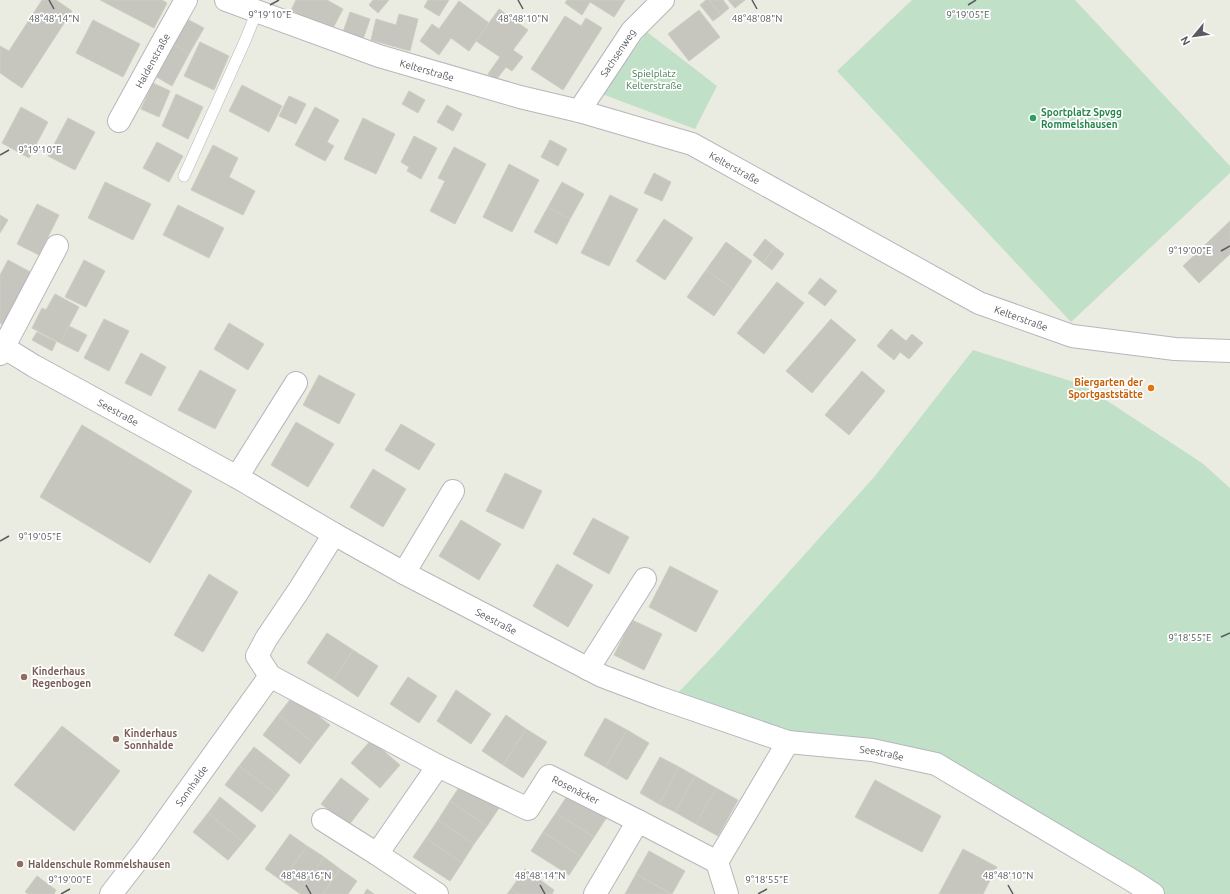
<svg xmlns="http://www.w3.org/2000/svg" width="1230" height="894" font-family="Ubuntu,sans-serif">
  <rect width="100%" height="100%" fill="#eaebe1"/>
  <!-- green -->
  <path fill="#c0e0c8" d="M 912,0 L 1075,0 L 1230,166 L 1230,173 L 1071,322 L 837,71 Z
    M 647,32 L 717,86 L 695,129 L 602,94 Z
    M 973,350 L 1083,385 L 1202,463 L 1230,488 L 1230,894 L 1164,894 L 1136,875 L 940,757 L 792,732 L 674,697 L 719,650 L 875,476 Z"/>
  <!-- building -->
  <path fill="#c6c5be" stroke="#cecdc0" d="M 42,0 L 56,0 L 72,11 L 22,88 L 0,73 L 0,46 L 9,51 Z
    M 100,0 L 162,0 L 167,3 L 154,28 Z
    M 296,0 L 327,0 L 343,9 L 331,32 L 291,10 Z
    M 373,0 L 389,0 L 378,13 L 369,5 Z
    M 428,0 L 449,0 L 439,16 L 424,7 Z
    M 567,0 L 625,0 L 614,17 L 590,2 L 582,15 L 565,3 Z
    M 706,0 L 709,0 L 721,15 L 713,21 L 700,5 Z
    M 709,0 L 723,0 L 729,8 L 721,15 Z
    M 728,0 L 745,0 L 735,8 Z
    M 459,1 L 489,23 L 469,51 L 451,38 L 439,55 L 420,41 L 432,24 L 439,29 Z
    M 499,9 L 528,30 L 513,50 L 523,57 L 512,71 L 506,67 L 496,80 L 488,74 L 500,57 L 476,41 Z
    M 699,10 L 720,37 L 689,61 L 668,34 Z
    M 350,12 L 370,19 L 362,42 L 342,35 Z
    M 399,14 L 418,19 L 410,51 L 371,40 L 376,19 L 396,25 Z
    M 565,16 L 581,26 L 586,18 L 602,28 L 563,90 L 531,69 Z
    M 187,19 L 204,28 L 189,54 L 173,44 Z
    M 93,20 L 140,44 L 123,77 L 76,53 Z
    M 200,42 L 229,56 L 214,90 L 184,76 Z
    M 173,44 L 189,54 L 172,86 L 155,76 Z
    M 153,83 L 170,91 L 159,117 L 141,109 Z
    M 242,85 L 282,106 L 269,132 L 229,111 Z
    M 409,91 L 425,100 L 418,113 L 402,104 Z
    M 176,94 L 203,107 L 188,139 L 162,126 Z
    M 289,96 L 306,104 L 296,124 L 279,116 Z
    M 447,105 L 462,114 L 453,131 L 437,122 Z
    M 21,107 L 48,122 L 29,158 L 2,143 Z
    M 315,107 L 339,120 L 327,142 L 334,146 L 325,161 L 295,145 Z
    M 68,118 L 95,132 L 75,170 L 48,156 Z
    M 363,118 L 395,134 L 376,174 L 344,159 Z
    M 414,136 L 437,148 L 421,179 L 407,171 L 409,167 L 401,162 Z
    M 550,140 L 567,149 L 558,166 L 541,157 Z
    M 157,142 L 183,156 L 169,182 L 143,168 Z
    M 213,145 L 238,158 L 229,177 L 255,191 L 243,215 L 191,190 Z
    M 454,147 L 486,164 L 455,224 L 430,211 L 445,181 L 438,178 Z
    M 509,164 L 539,180 L 512,232 L 483,217 Z
    M 654,173 L 671,182 L 662,201 L 644,193 Z
    M 105,182 L 151,204 L 133,240 L 88,218 Z
    M 562,182 L 584,194 L 570,219 L 548,207 Z
    M 610,195 L 638,209 L 609,266 L 581,253 Z
    M 37,204 L 59,215 L 39,255 L 17,244 Z
    M 178,205 L 224,228 L 209,258 L 163,235 Z
    M 548,207 L 570,219 L 557,244 L 534,232 Z
    M 0,215 L 8,220 L 0,233 Z
    M 664,219 L 693,238 L 665,280 L 636,261 Z
    M 1230,221 L 1230,254 L 1199,283 L 1183,266 Z
    M 765,239 L 775,247 L 763,263 L 753,255 Z
    M 726,242 L 752,261 L 733,289 L 706,270 Z
    M 775,247 L 784,254 L 772,270 L 763,263 Z
    M 8,260 L 34,274 L 6,327 L 0,323 L 0,275 Z
    M 84,260 L 105,271 L 86,307 L 65,297 Z
    M 706,270 L 733,289 L 714,316 L 687,297 Z
    M 820,278 L 837,291 L 825,306 L 808,293 Z
    M 777,282 L 804,303 L 764,354 L 737,333 Z
    M 55,294 L 79,307 L 60,343 L 32,328 L 42,308 L 46,310 Z
    M 104,319 L 129,331 L 109,371 L 84,358 Z
    M 831,319 L 856,340 L 812,393 L 786,371 Z
    M 229,323 L 264,344 L 248,370 L 214,349 Z
    M 69,326 L 87,335 L 78,352 L 60,343 Z
    M 891,329 L 906,341 L 912,334 L 923,343 L 909,359 L 900,352 L 894,360 L 877,346 Z
    M 37,332 L 56,342 L 52,351 L 32,340 Z
    M 141,353 L 166,367 L 151,396 L 125,383 Z
    M 200,370 L 236,390 L 215,429 L 178,410 Z
    M 862,371 L 885,391 L 849,435 L 825,415 Z
    M 319,375 L 355,394 L 339,424 L 303,405 Z
    M 296,422 L 334,444 L 308,487 L 271,465 Z
    M 401,424 L 435,444 L 419,470 L 385,450 Z
    M 82,425 L 192,491 L 150,563 L 40,497 Z
    M 373,469 L 406,489 L 383,527 L 350,507 Z
    M 505,473 L 542,491 L 523,529 L 486,511 Z
    M 593,518 L 629,537 L 609,574 L 573,554 Z
    M 461,520 L 501,544 L 479,580 L 439,556 Z
    M 557,564 L 593,585 L 568,627 L 533,606 Z
    M 670,566 L 718,591 L 696,632 L 649,607 Z
    M 209,574 L 238,592 L 203,652 L 174,635 Z
    M 632,620 L 662,634 L 644,670 L 614,655 Z
    M 327,633 L 353,650 L 333,680 L 307,663 Z
    M 353,650 L 378,666 L 358,697 L 333,680 Z
    M 408,677 L 437,696 L 419,723 L 390,704 Z
    M 456,690 L 491,714 L 471,744 L 437,721 Z
    M 293,696 L 330,725 L 315,744 L 278,715 Z
    M 278,715 L 315,744 L 300,764 L 263,735 Z
    M 506,715 L 526,729 L 503,765 L 482,751 Z
    M 605,718 L 627,730 L 605,767 L 584,755 Z
    M 62,726 L 120,771 L 74,831 L 14,785 Z
    M 526,729 L 547,742 L 523,778 L 503,765 Z
    M 627,730 L 649,743 L 627,780 L 605,767 Z
    M 371,740 L 400,765 L 380,788 L 351,763 Z
    M 254,747 L 290,775 L 276,794 L 239,766 Z
    M 660,757 L 679,767 L 659,804 L 640,793 Z
    M 239,766 L 276,794 L 262,812 L 225,785 Z
    M 679,767 L 695,776 L 675,812 L 659,804 Z
    M 695,776 L 716,788 L 696,824 L 675,812 Z
    M 341,778 L 369,799 L 349,825 L 321,804 Z
    M 875,780 L 941,816 L 922,852 L 855,817 Z
    M 462,783 L 499,808 L 487,826 L 450,801 Z
    M 716,788 L 738,800 L 718,836 L 696,824 Z
    M 569,793 L 607,817 L 594,837 L 556,813 Z
    M 220,797 L 256,826 L 243,842 L 208,813 Z
    M 450,801 L 487,826 L 474,844 L 438,820 Z
    M 208,813 L 243,842 L 228,860 L 193,832 Z
    M 556,813 L 594,837 L 581,857 L 543,832 Z
    M 438,820 L 474,844 L 462,863 L 426,838 Z
    M 543,832 L 581,857 L 569,875 L 531,851 Z
    M 290,834 L 307,846 L 282,881 L 265,869 Z
    M 426,838 L 462,863 L 450,881 L 413,857 Z
    M 307,846 L 324,857 L 299,893 L 282,881 Z
    M 963,849 L 997,867 L 983,894 L 939,894 Z
    M 649,851 L 685,871 L 672,894 L 636,874 Z
    M 324,857 L 340,869 L 323,894 L 301,894 L 299,893 Z
    M 340,869 L 357,881 L 348,894 L 323,894 Z
    M 525,869 L 554,890 L 552,894 L 518,894 L 511,889 Z
    M 636,874 L 671,894 L 625,894 Z
    M 37,876 L 56,890 L 54,894 L 29,894 L 25,892 Z
    M 367,889 L 374,894 L 364,894 Z
    M 511,889 L 518,894 L 507,894 Z"/>
  <g fill="none" stroke-linecap="round" stroke-linejoin="round">
    <!-- service casing -->
    <g stroke="#b6b7bc" stroke-width="12">
      <path id="service" d="M 184,176 L 245,41 L 257,11"/>
    </g>
    <!-- minor casing -->
    <g stroke="#b6b7bc" stroke-width="24">
      <g id="minor">
        <path id="s1" d="M 226,0 L 379,56 L 520,97 L 579,111 L 692,144 L 979,303 L 1072,336 L 1175,349 L 1230,351"/>
        <path id="s2" d="M 579,111 L 632,31 L 663,0"/>
        <path id="s3" d="M 119,121 L 163,41 L 186,0"/>
        <path id="s4" d="M 0,345 L 34,366 L 237,477 L 334,534 L 404,573 L 602,676 L 660,698 L 788,742 L 872,750 L 936,764 L 1133,881 L 1153,894"/>
        <path d="M 0,354 L 57,246"/>
        <path d="M 237,477 L 296,383"/>
        <path d="M 404,573 L 453,491"/>
        <path d="M 588,669 L 645,579"/>
        <path d="M 270,676 L 438,766 L 377,854 L 437,894"/>
        <path id="s5" d="M 438,766 L 528,809 L 549,776 L 638,821"/>
        <path d="M 323,820 L 377,854"/>
        <path d="M 717,862 L 727,894"/>
        <path id="s6" d="M 111,894 L 146,849 L 270,676 L 257,656 L 266,639 L 299,590 L 334,534"/>
        <path d="M 595,894 L 638,821 L 717,862 L 788,742"/>
      </g>
    </g>
    <!-- service -->
    <use href="#service" stroke="#fff" stroke-width="11"/>
    <!-- minor -->
    <use href="#minor" stroke="#fff" stroke-width="22"/>
  </g>
  <!-- ticks -->
  <path fill="none" stroke="#595b60" stroke-width="1.5" d="M 49,0 L 54,9M 518,0 L 523,9M 752,0 L 757,9M 270,5 L 279,0M 968,5 L 976,0M 0,155 L 9,150M 1221,251 L 1230,246M 0,541 L 9,536M 1221,637 L 1230,633M 306,885 L 311,894M 540,885 L 545,894M 1008,885 L 1013,894M 61,894 L 70,889M 758,894 L 767,889"/>
  <!-- markers -->
  <circle fill="#2e9e5b" stroke="#fff" stroke-width="1.5" cx="1033" cy="118" r="4"/>
  <circle fill="#e8710a" stroke="#fff" stroke-width="1.5" cx="1151" cy="388" r="4"/>
  <g fill="#8d6e63" stroke="#fff" stroke-width="1.5">
    <circle cx="24" cy="677" r="4"/>
    <circle cx="116" cy="739" r="4"/>
    <circle cx="20" cy="864" r="4"/>
  </g>
  <g text-anchor="middle" dominant-baseline="central" stroke-width="3.5" stroke-linejoin="round" paint-order="stroke">
    <!-- street labels -->
    <g font-size="10" fill="#595b60" stroke="#fff">
      <text stroke="none"><textPath href="#s2" startOffset="70">Sachsenweg</textPath></text>
      <text stroke="none"><textPath href="#s3" startOffset="69">Haldenstraße</textPath></text>
      <text stroke="none"><textPath href="#s1" startOffset="213">Kelterstraße</textPath></text>
      <text stroke="none"><textPath href="#s1" startOffset="537">Kelterstraße</textPath></text>
      <text stroke="none"><textPath href="#s1" startOffset="861">Kelterstraße</textPath></text>
      <text stroke="none"><textPath href="#s4" startOffset="136">Seestraße</textPath></text>
      <text stroke="none"><textPath href="#s4" startOffset="568">Seestraße</textPath></text>
      <text stroke="none"><textPath href="#s4" startOffset="979">Seestraße</textPath></text>
      <text stroke="none"><textPath href="#s6" startOffset="135">Sonnhalde</textPath></text>
      <text stroke="none"><textPath href="#s5" startOffset="169">Rosenäcker</textPath></text>
    </g>
    <!-- park labels -->
    <g font-size="10" fill="#3d7c4f" stroke="#fff">
      <text x="654" y="73">Spielplatz<tspan x="654" dy="12">Kelterstraße</tspan></text>
    </g>
    <!-- leisure labels -->
    <g font-size="10" font-weight="bold" fill="#27864d" stroke="#fff" text-anchor="start">
      <text x="1041" y="112">Sportplatz Spvgg<tspan x="1041" dy="12">Rommelshausen</tspan></text>
    </g>
    <!-- food labels -->
    <g font-size="10" font-weight="bold" fill="#c56008" stroke="#fff" text-anchor="end">
      <text x="1143" y="382">Biergarten der<tspan x="1143" dy="12">Sportgaststätte</tspan></text>
    </g>
    <!-- education labels -->
    <g font-size="10" font-weight="bold" fill="#785e54" stroke="#fff" text-anchor="start">
      <text x="32" y="671">Kinderhaus<tspan x="32" dy="12">Regenbogen</tspan></text>
      <text x="124" y="733">Kinderhaus<tspan x="124" dy="12">Sonnhalde</tspan></text>
      <text x="28" y="864">Haldenschule Rommelshausen</text>
    </g>
  </g>
  <g font-size="10" text-anchor="middle" fill="#595b60" stroke="#fff" stroke-width="3.5" stroke-linejoin="round" paint-order="stroke">
    <text x="270" y="18">9°19'10"E</text>
    <text x="968" y="18">9°19'05"E</text>
    <text x="54" y="22">48°48'14"N</text>
    <text x="523" y="22">48°48'10"N</text>
    <text x="757" y="22">48°48'08"N</text>
    <text x="40" y="153">9°19'10"E</text>
    <text x="1190" y="254">9°19'00"E</text>
    <text x="40" y="540">9°19'05"E</text>
    <text x="1190" y="641">9°18'55"E</text>
    <text x="306" y="879">48°48'16"N</text>
    <text x="540" y="879">48°48'14"N</text>
    <text x="1008" y="879">48°48'10"N</text>
    <text x="70" y="883">9°19'00"E</text>
    <text x="767" y="883">9°18'55"E</text>
  </g>
  <!-- north arrow -->
  <g transform="translate(1194 36) rotate(241)" stroke="#ffffff" stroke-width="3" paint-order="stroke">
  <path d="M0-3L7 15L0 10L-7 15Z" fill="#595b60"/>
  <text y="-6" font-size="11" font-weight="bold" text-anchor="middle" fill="#595b60">N</text>
  </g>
</svg>
